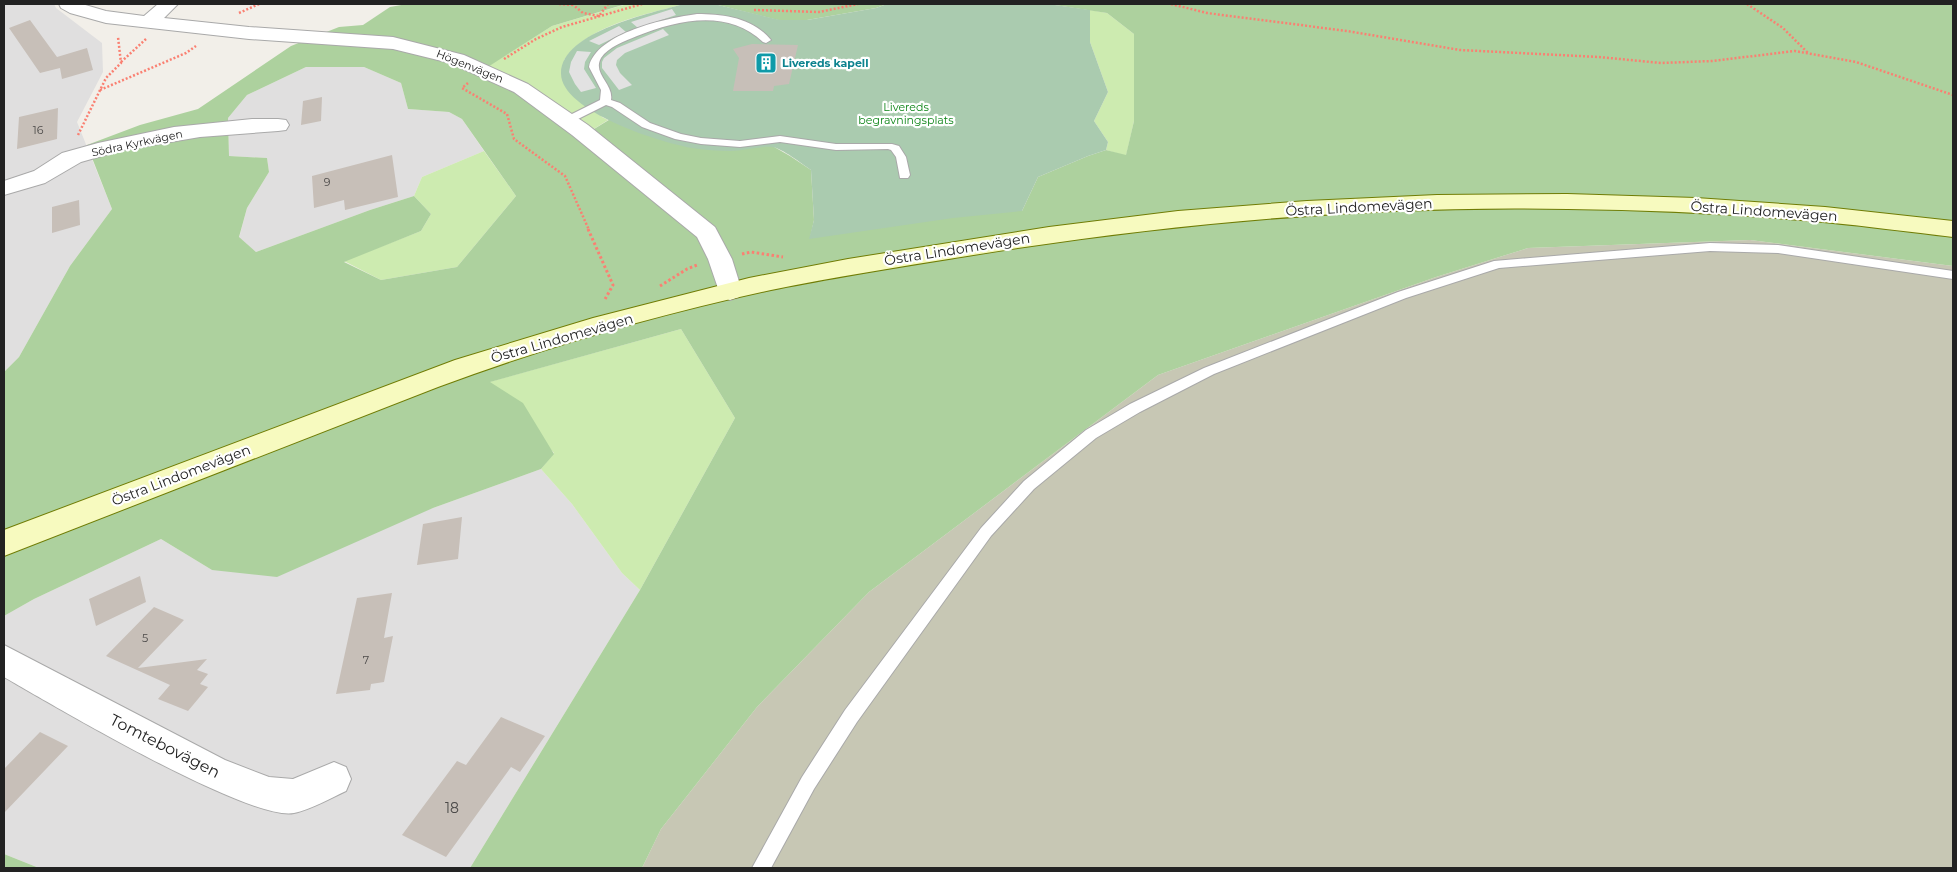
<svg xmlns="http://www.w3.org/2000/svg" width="1957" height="872" font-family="Montserrat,sans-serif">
  <rect width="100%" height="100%" fill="#f2efe9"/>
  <!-- residential -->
  <path fill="#e0dfdf" d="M 4,4 L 54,4 L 56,8 L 102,43 L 103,72 L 77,122 L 112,209 L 70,266 L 19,357 L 4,372 Z
    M 306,67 L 364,67 L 401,83 L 408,109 L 449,112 L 462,119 L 484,151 L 422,177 L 414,196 L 370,210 L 256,252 L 239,238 L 247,208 L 269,172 L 267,158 L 229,156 L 228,118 L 247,95 Z
    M 541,469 L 572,504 L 622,573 L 640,590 L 470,868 L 39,868 L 4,854 L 4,616 L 34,599 L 161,539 L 212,570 L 433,508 Z"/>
  <!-- construction -->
  <path fill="#c7c7b4" d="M 1750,240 L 1953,266 L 1953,868 L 642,868 L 661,829 L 757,707 L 869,592 L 1158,375 L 1436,277 L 1528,248 Z"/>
  <!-- grass -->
  <path fill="#cdebb0" d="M 627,4 L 684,4 C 644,15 588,25 564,60 L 602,117 L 608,120 L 589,132 L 531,87 L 488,66 L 552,26 Z
    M 1090,10 L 1107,13 L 1134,34 L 1134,121 L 1126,156 L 1106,150 L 1108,142 L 1094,121 L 1108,92 L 1090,42 Z
    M 484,151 L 516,196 L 457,267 L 381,280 L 344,261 L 421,231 L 431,214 L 414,196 L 422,177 Z
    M 681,329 L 735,418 L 640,590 L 622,573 L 572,504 L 541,469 L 554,453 L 489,382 Z"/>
  <!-- forest -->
  <path fill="#add19e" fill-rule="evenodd" d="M 407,4 L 626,4 L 552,26 L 480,72 L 506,84 L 581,137 L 635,104 L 623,61 L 790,156 L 811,170 L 814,220 L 810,238 L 989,210 L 1022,211 L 1038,177 L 1088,156 L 1106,150 L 1126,155 L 1134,121 L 1134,34 L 1107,13 L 1048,4 L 1953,4 L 1953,266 L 1750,240 L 1528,248 L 1436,277 L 1158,375 L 869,592 L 757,707 L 661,829 L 642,868 L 470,868 L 640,590 L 735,418 L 681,329 L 490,382 L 523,403 L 554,454 L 541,469 L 433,508 L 277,577 L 212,570 L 161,539 L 34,599 L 4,616 L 4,372 L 19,357 L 70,266 L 112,209 L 87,145 L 140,125 L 198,109 L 291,46 L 339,27 L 363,25 L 390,7 ZM 306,67 L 364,67 L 401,83 L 408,109 L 449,112 L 462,119 L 516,196 L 457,267 L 381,280 L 344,262 L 421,231 L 431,214 L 414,196 L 370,210 L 256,252 L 239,237 L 247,208 L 269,172 L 267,158 L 229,156 L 228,118 L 247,95 Z
    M 714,4 L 887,4 L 876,8 L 807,20 L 778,20 Z
    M 4,854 L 39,868 L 4,868 Z"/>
  <!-- cemetery -->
  <path fill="#aacbaf" d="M 684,4 L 714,4 L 780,20 L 807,20 L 876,8 L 887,4 L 1048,4 L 1090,10 L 1090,42 L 1108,92 L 1094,121 L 1108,142 L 1106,150 L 1088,156 L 1038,177 L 1022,211 L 953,218 L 809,239 L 814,220 L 811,170 C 802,164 782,148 772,147 C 758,146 744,151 730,151 C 718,151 704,150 692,148 C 661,143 560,111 561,73 C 562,31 652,13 684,4 Z"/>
  <!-- parking -->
  <path fill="#e2e2e2" d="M 672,9 L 676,15 L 638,28 L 631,22 Z
    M 619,26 L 626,32 L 599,45 L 589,41 Z
    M 663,29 L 669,35 L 625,53 L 617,60 L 616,65 L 620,73 L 632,85 L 619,90 L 602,68 L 602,62 L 604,58 L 617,48 Z
    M 577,51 L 591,52 L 585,62 L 584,69 L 596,88 L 581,92 L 575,84 L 569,72 L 571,62 Z"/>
  <!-- building -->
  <path fill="#c7bfb8" d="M 30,20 L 57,57 L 87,48 L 93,70 L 62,79 L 60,68 L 40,73 L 9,28 Z
    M 752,44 L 798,45 L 789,84 L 774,86 L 773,91 L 733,91 L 739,58 L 733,49 Z
    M 322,97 L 321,121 L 301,125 L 303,101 Z
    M 58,108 L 57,139 L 17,149 L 19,117 Z
    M 392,155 L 398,197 L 345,210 L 344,200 L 314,208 L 312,176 Z
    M 79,200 L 80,225 L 52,233 L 52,207 Z
    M 462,517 L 458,559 L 417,565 L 423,524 Z
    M 140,576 L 146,602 L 96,626 L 89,599 Z
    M 392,593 L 384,638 L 393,636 L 384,682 L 371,684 L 370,690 L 336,694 L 357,598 Z
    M 154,607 L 184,620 L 138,668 L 207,659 L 197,670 L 208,674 L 200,684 L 208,687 L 188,711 L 158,699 L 170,685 L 106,656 Z
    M 501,717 L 545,736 L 520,772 L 511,767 L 446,857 L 402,835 L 457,761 L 466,765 Z
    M 40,732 L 68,746 L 4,813 L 4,769 Z"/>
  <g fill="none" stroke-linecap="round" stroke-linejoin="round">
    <!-- lane casing -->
    <g stroke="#a9a9a9" stroke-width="2">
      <path id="lane" d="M 697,14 C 724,14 753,18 771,40 L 766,43 L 763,42 C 728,8 677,20 637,36 C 625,41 608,47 601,58 C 592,74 614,84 611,100 L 620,103 L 650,123 L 681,134 L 701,138 L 740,141 L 780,136 L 836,144 L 892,144 L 899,146 L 906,157 L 910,175 L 908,178 L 900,178 L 896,157 L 891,150 L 888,149 L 836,150 L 780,142 L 740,147 L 701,144 L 675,139 L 642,127 L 612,107 L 606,105 L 570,123 L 562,123 L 561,121 L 562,119 L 600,100 L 601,90 L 589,67 C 596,33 667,18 697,14 Z
        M 1710,243 L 1778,245 L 1953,271 L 1953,279 L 1778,253 L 1710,251 L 1499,268 L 1406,298 L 1214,374 L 1140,412 L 1096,438 L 1034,489 L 991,536 L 857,722 L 814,789 L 771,868 L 752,868 L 802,777 L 845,710 L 981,528 L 1024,481 L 1086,430 L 1130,404 L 1204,368 L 1398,292 L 1494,261 Z"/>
    </g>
    <!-- street casing -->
    <g stroke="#a9a9a9" stroke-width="2">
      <path id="street" d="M 59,4 L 82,4 L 106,11 L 144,16 L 158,4 L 178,4 L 164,18 L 249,27 L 393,37 L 464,55 L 528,84 L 588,125 L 715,227 L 732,259 L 742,291 L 739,297 L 730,300 L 721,297 L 708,259 L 697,237 L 572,135 L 514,92 L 450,63 L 393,49 L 249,39 L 106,23 L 70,13 L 61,8 Z
        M 252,119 L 278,119 L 286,120 L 289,125 L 286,130 L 278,131 L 200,137 L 123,150 L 81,162 L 45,183 L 4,195 L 4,181 L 34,171 L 62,153 L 98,143 L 174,127 Z
        M 4,645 L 225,760 L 269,777 L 293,779 L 334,762 L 346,767 L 351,779 L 346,791 C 331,798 310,810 294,813 C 250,822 51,704 4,677 Z"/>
    </g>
    <!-- secondary casing -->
    <g stroke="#707d05" stroke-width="2">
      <path id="secondary" d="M 1567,194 L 1696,198 L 1825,207 L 1953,221 L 1953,237 C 1910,232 1866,226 1823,222 C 1738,214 1653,210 1568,209 C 1365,205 1162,224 961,257 C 898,267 834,277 771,290 C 659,314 546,347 438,387 L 4,556 L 4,530 L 455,360 L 593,318 L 749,278 L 848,259 L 1049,227 L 1178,211 L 1307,201 L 1437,195 Z"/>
    </g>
    <!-- path-far1 -->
    <path stroke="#fa8072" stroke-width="2.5" stroke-dasharray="2 2" stroke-linecap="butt" d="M 559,4 L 573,5
      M 572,4 L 583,13 L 599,16 L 608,4
      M 1171,4 L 1207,13 L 1347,31 L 1460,50 L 1599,57 L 1661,63 L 1712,61 L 1795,51 L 1856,62 L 1953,95
      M 1747,4 L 1783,28 L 1808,53
      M 754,10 L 819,12 L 858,4
      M 239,13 L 259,4
      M 504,59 L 536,39 L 562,27 L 642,4
      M 121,62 L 146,39
      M 468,83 L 462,88 L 507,114 L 514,139 L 565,176 L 589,230
      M 100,90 L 186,53 L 196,46
      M 78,135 L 106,78 L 121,63 L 118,37"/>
    <!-- path -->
    <path stroke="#fa8072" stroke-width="3" stroke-dasharray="2.5 2.5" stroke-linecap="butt" d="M 588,229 L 613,285 L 604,301
      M 742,254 L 751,252 L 783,257
      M 660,286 L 687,269 L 697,265"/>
    <!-- lane -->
    <use href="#lane" fill="#fff" fill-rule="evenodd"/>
    <!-- street -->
    <use href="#street" fill="#fff" fill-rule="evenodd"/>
    <!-- secondary -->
    <use href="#secondary" fill="#f7fabf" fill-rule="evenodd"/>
  </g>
  <!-- icons -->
  <defs>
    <g id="building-square" transform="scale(1.125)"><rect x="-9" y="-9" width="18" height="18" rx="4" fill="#0f9aa8" stroke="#fff"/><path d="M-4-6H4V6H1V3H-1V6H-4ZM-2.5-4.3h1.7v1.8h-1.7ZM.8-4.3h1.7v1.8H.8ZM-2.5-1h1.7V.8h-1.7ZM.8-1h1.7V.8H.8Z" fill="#fff"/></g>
  </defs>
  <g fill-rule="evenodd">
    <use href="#building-square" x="766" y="63"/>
  </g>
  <g text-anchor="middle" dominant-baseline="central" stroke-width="4.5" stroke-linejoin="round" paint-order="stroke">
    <!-- far-culture labels -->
    <g font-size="11" font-weight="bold" fill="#0d838f" stroke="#fff" text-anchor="start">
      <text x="782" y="63">Livereds kapell</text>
    </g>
    <!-- far-street labels -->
    <g font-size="11" fill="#222" stroke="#fff">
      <text transform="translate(470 66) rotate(22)">Högenvägen</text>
      <text transform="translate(137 143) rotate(-12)">Södra Kyrkvägen</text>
    </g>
    <!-- far-park labels -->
    <g font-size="11" fill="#0c8416" stroke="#fff">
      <text x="906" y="107">Livereds<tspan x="906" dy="13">begravningsplats</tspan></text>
    </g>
    <!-- number labels -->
    <g font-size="11" fill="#4b4948">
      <text x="38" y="130">16</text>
      <text x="327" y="182">9</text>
      <text x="145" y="638">5</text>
      <text x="366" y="660">7</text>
    </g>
    <!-- street labels -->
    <g font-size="14" fill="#222" stroke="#fff">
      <text transform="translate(1359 207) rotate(-3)">Östra Lindomevägen</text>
      <text transform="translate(1764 211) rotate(4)">Östra Lindomevägen</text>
      <text transform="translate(957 249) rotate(-9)">Östra Lindomevägen</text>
      <text transform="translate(562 338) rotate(-16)">Östra Lindomevägen</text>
      <text transform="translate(181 475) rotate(-21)">Östra Lindomevägen</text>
    </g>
    <!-- near-number labels -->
    <g font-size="14" fill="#4b4948">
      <text x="452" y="808">18</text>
    </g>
    <!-- near-street labels -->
    <g font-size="16" fill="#222" stroke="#fff">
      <text transform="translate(165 746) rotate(27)">Tomtebovägen</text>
    </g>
  </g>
  <!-- border -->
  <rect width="1957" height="872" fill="none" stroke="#222222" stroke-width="10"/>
</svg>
